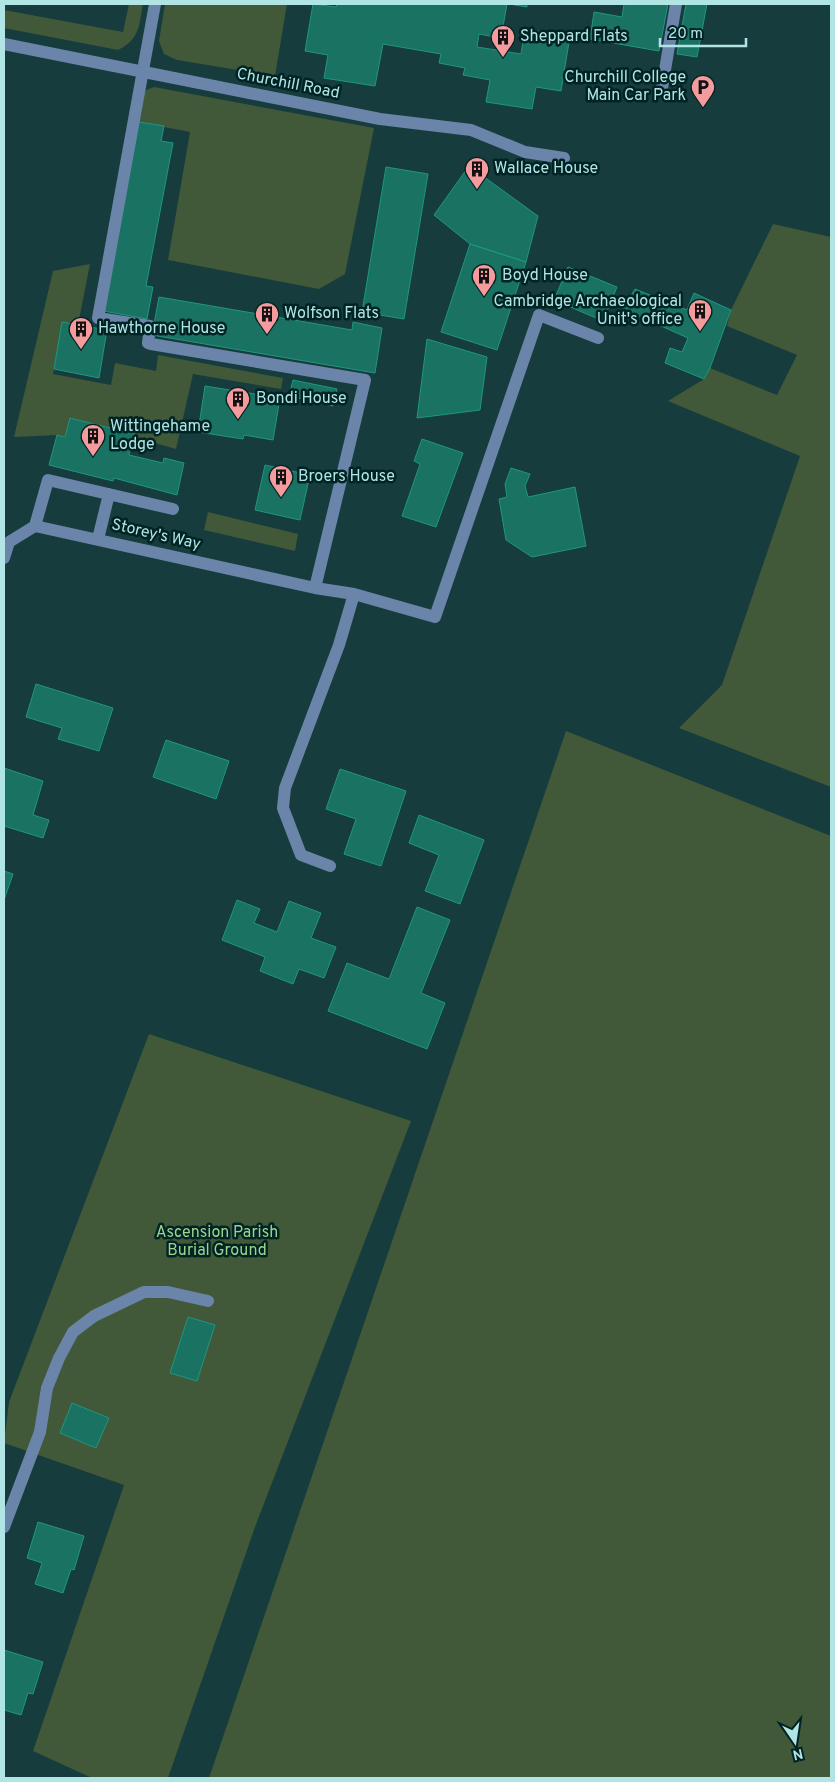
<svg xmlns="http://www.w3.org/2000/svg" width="835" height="1782" font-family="Overpass,sans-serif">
  <rect width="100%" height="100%" fill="#173c3d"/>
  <!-- green -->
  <path fill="#415839" d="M 129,4 L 143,4 C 139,25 140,39 118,50 L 4,28 L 4,10 L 123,32 Z
    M 165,4 L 287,4 L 275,76 L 177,60 L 164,54 L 159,41 Z
    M 154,87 L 374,128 L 345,274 L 319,289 L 168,260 L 190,132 L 133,121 L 138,93 Z
    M 773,224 L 831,237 L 831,787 L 679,728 L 722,685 L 800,456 L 668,401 L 704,379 L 710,368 L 777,395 L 797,355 L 727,326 L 731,310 Z
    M 90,264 L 78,325 L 62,323 L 53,374 L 111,385 L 115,363 L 156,371 L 158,355 L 283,378 L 281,389 L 193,374 L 176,449 L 133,437 L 133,434 L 70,418 L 65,437 L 57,435 L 14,437 L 53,271 Z
    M 208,512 L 298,534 L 295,551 L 204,530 Z
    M 566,731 L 831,836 L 831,1778 L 209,1778 Z
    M 149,1034 L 411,1121 L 255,1527 L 168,1778 L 92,1778 L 33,1751 L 124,1485 L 4,1443 L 9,1402 Z"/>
  <!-- building -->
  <path fill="#197262" stroke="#1e9782" d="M 313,4 L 336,7 L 337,4 L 507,4 L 501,38 L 479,34 L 477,47 L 521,54 L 525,29 L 570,36 L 561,91 L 536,87 L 532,109 L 486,102 L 490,80 L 463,75 L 465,68 L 439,63 L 441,54 L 383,44 L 375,86 L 324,78 L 328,55 L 305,51 Z
    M 509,4 L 527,4 L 527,7 Z
    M 624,4 L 668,4 L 659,51 L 590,39 L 594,12 L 622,17 Z
    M 686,4 L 707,4 L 697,57 L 677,54 Z
    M 133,121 L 164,126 L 161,141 L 173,143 L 146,286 L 153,287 L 147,319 L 98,310 Z
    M 469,166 L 538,216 L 526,262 L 470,244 L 434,215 Z
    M 386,167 L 428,174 L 404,319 L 362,312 Z
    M 470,244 L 526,262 L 497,350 L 441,332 Z
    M 568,267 L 617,287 L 603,321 L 554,300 Z
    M 635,289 L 687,310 L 694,293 L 731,310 L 710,368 L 704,379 L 665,363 L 670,348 L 682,352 L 688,338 L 623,309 Z
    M 159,297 L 352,330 L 353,322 L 382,328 L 375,373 L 152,335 Z
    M 62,322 L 107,330 L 99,378 L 54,369 Z
    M 427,339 L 487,357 L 480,410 L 417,418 Z
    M 293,380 L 337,389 L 333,406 L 289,396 Z
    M 205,386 L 280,398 L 273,440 L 244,435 L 243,439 L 198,432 Z
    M 70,418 L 134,434 L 129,455 L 163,463 L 164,458 L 184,463 L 177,495 L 114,478 L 113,481 L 49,465 L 57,435 L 65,437 Z
    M 422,439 L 463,453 L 436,527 L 402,516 L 420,464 L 414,461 Z
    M 265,465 L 310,475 L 300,520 L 255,510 Z
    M 511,468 L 530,474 L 525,486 L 528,497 L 575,487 L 586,546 L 532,557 L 506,540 L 499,499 L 507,497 L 505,484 Z
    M 36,684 L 113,708 L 99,751 L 58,739 L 62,728 L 26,717 Z
    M 166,740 L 229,761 L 216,799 L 153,777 Z
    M 4,768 L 43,781 L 33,815 L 49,820 L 43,838 L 4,826 Z
    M 340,769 L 406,791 L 381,866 L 344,854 L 356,819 L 326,809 Z
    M 419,815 L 484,840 L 460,904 L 425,891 L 439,855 L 409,843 Z
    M 4,871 L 13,874 L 4,900 Z
    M 237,900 L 260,909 L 254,923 L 277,932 L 289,901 L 321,913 L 311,938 L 336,947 L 324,978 L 299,969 L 293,984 L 260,971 L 265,957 L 222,940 Z
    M 417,907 L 450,920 L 421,993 L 445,1003 L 427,1049 L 328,1011 L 347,963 L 389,979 Z
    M 188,1317 L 215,1325 L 197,1381 L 170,1373 Z
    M 72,1403 L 109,1418 L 96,1448 L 60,1433 Z
    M 38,1522 L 84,1536 L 74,1570 L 71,1569 L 63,1593 L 35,1584 L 42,1563 L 27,1558 Z
    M 4,1650 L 43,1662 L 33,1694 L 28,1693 L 21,1715 L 4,1710 Z"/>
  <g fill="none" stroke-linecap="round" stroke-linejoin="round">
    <!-- minor -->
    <path stroke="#6b85aa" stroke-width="12" d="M 155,4 L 98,318 L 150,326 L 148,343 L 151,344 L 365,380 L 315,588
      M 4,44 L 380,119 L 471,130 L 525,152 L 564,158
      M 662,88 L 676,4
      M 35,526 L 48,480 L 173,509
      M 98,539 L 109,494
      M 4,558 L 9,542 L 35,526 L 315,588 L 354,594 L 435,617 L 539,315 L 598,338
      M 330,866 L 301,855 L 283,808 L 285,788 L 339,645 L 354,594
      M 4,1527 L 40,1432 L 47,1388 L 59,1358 L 73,1332 L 94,1316 L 144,1292 L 168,1292 L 208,1301"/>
  </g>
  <!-- icons -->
  <defs>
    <g id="building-pin" transform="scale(1.25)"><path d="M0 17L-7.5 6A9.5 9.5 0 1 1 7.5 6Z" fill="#f59b9e" stroke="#002324"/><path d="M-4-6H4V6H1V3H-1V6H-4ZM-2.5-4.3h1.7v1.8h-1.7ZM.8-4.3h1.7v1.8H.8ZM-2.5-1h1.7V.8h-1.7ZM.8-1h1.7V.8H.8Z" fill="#111"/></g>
    <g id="parking-pin" transform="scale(1.25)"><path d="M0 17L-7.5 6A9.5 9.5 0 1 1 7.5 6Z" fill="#f59b9e" stroke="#002324"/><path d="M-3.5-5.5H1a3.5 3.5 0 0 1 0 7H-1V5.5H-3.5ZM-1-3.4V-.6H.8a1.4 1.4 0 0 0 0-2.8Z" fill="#111"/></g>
  </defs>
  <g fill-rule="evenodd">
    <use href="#building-pin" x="503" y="37"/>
    <use href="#parking-pin" x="703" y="87"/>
    <use href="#building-pin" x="477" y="169"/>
    <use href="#building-pin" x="484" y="276"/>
    <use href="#building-pin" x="700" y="311"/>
    <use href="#building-pin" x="267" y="314"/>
    <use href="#building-pin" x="81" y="329"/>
    <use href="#building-pin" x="238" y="399"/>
    <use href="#building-pin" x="93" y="436"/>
    <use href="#building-pin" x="281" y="477"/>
  </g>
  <g text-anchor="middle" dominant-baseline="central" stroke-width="5" stroke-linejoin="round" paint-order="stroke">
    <!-- poi labels -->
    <g font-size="16" fill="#b1e4e5" stroke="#002324" text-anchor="start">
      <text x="520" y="37">Sheppard Flats</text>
      <text x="686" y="78" text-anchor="end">Churchill College<tspan x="686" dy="18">Main Car Park</tspan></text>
      <text x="494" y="169">Wallace House</text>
      <text x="502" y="276">Boyd House</text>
      <text x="682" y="302" text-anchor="end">Cambridge Archaeological<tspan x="682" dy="18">Unit's office</tspan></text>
      <text x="284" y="314">Wolfson Flats</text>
      <text x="98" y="329">Hawthorne House</text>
      <text x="256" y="399">Bondi House</text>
      <text x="110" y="427">Wittingehame<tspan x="110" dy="18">Lodge</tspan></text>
      <text x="298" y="477">Broers House</text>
    </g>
    <!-- street labels -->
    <g font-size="16" fill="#b1e4e5" stroke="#002324">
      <text transform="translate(288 84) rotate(11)">Churchill Road</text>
      <text transform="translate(156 535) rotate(13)">Storey's Way</text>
    </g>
    <!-- park labels -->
    <g font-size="16" fill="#9dd38a" stroke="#002324">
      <text x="217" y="1233">Ascension Parish<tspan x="217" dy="18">Burial Ground</tspan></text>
    </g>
  </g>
  <!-- border -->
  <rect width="835" height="1782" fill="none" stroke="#b1e4e5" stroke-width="10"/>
  <!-- north arrow -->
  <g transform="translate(795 1742) rotate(167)" stroke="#002324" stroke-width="4" paint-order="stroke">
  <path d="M0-4L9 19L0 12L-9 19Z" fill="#b1e4e5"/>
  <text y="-8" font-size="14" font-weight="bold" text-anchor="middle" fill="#b1e4e5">N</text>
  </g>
  <!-- scale -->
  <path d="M660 38v8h86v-8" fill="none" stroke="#b1e4e5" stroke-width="2.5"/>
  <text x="668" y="38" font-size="15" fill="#b1e4e5" stroke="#002324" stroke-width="4" paint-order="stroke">20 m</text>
</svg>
